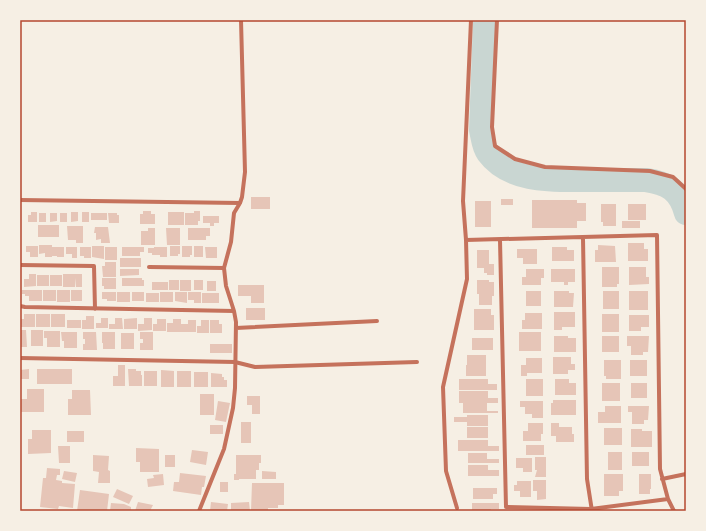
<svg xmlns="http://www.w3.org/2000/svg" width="706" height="531" font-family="'PT Sans',sans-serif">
  <rect width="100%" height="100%" fill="#f6efe4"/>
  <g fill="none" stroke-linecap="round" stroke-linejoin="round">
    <!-- river -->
    <path stroke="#c9d6d2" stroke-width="24" d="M 485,20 L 481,130 C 483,138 483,146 488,153 C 510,183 555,180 588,180 C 607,180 626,180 646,180 C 668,183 680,191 686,213"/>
  </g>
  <!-- building -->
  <path fill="#e6c5b7" d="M 251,197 L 270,197 L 270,209 L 251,209 Z
    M 501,199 L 513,199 L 513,205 L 501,205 Z
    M 532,200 L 577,200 L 577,203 L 586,203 L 586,221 L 577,221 L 577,228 L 532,228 Z
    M 475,201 L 491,201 L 491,227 L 475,227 Z
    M 601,204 L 616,204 L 616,226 L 603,226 L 603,222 L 601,222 Z
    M 628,204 L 646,204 L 646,220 L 628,220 Z
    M 143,211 L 151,211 L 151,214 L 155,214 L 155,224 L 140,224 L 140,214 L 143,214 Z
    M 194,211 L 200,211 L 200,221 L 198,221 L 198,225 L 185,225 L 185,213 L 194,213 Z
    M 31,212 L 37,212 L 37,222 L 28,222 L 28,215 L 31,215 Z
    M 71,212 L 78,212 L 78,221 L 71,222 Z
    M 82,212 L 89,212 L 89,222 L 82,222 Z
    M 168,212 L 184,212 L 184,225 L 168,225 Z
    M 39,213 L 46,213 L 46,222 L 39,222 Z
    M 50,213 L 57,213 L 57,221 L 50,222 Z
    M 60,213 L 67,213 L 67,222 L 60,222 Z
    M 91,213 L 107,213 L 107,220 L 91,220 Z
    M 108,213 L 117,213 L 117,215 L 119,215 L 119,223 L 109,223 Z
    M 203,216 L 219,216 L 219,223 L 214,223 L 214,226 L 210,226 L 210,223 L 203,223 Z
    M 622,221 L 640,221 L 640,228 L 622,228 Z
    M 38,225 L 59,225 L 59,237 L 38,237 Z
    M 67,226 L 83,226 L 83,243 L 76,243 L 76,240 L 68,240 Z
    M 95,227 L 108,227 L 110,243 L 101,243 L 101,239 L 96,240 L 96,233 L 94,233 Z
    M 148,228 L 155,228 L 155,245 L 141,245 L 141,231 L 148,231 Z
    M 166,228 L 180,228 L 180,245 L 167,245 Z
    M 188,228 L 210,228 L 210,236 L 206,236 L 206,240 L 188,240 Z
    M 628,243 L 644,243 L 644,249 L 648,249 L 648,261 L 628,261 Z
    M 39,245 L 52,245 L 52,257 L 45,257 L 45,253 L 39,254 Z
    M 598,245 L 615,246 L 616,262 L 595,262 L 595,250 L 598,250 Z
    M 26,246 L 38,246 L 38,257 L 30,257 L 30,252 L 26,252 Z
    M 92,246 L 104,246 L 104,259 L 92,257 Z
    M 170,246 L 180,246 L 180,254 L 178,254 L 178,256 L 170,256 Z
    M 182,246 L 192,246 L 192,255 L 190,255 L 190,257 L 182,257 Z
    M 194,246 L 203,246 L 203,257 L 194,257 Z
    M 52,247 L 64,247 L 64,257 L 57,257 L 57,256 L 52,256 Z
    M 66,247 L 77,247 L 77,258 L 72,258 L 72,254 L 66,254 Z
    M 80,247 L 91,247 L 91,258 L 84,258 L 84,256 L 80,256 Z
    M 105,247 L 117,247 L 117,260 L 105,260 Z
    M 122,247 L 144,247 L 144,252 L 140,252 L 140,256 L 122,256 Z
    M 154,247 L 167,247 L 167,257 L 160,257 L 160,255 L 152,255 L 152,253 L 148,253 L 148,248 L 154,248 Z
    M 205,247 L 217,247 L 217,258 L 206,258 Z
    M 552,247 L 567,247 L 567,250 L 574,250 L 574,261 L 552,261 Z
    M 517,249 L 537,249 L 537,264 L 523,264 L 523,258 L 517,258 Z
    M 477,250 L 489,250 L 489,264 L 494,264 L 494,275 L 487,275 L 487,273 L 484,273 L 484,268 L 477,268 Z
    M 120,258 L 141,258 L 141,267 L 120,267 Z
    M 105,262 L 116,262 L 116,277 L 103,277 L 102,266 L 105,266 Z
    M 602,267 L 619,267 L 619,284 L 617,284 L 617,287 L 602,287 Z
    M 629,267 L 646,267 L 646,277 L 649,277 L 649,284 L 629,285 Z
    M 120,269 L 139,269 L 139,275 L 120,276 Z
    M 526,269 L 544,269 L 544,278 L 541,278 L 541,285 L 522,285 L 522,277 L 526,277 Z
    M 551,269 L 575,269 L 575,282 L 568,282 L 568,285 L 564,285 L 564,282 L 551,282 Z
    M 29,274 L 36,274 L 36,286 L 24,287 L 24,279 L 29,279 Z
    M 63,274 L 82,274 L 82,287 L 76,287 L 75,278 L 75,287 L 63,287 Z
    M 37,275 L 49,275 L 49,286 L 37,286 Z
    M 50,275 L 62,275 L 62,286 L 50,286 Z
    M 102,278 L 116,278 L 116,289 L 104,289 L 104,286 L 102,286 Z
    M 122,278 L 142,278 L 142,280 L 144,280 L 144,286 L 122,286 Z
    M 169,280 L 179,280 L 179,290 L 169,290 Z
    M 180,280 L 191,280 L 191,291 L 180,291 Z
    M 194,280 L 203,280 L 203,290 L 194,290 Z
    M 477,280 L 489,280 L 489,282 L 494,282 L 494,296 L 492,296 L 492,305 L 479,305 L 479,294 L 477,294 Z
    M 207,281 L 216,281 L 216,291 L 207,291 Z
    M 152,282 L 168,282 L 168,290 L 152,290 Z
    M 238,285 L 264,285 L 264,303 L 251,303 L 251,296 L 238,296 Z
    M 22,290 L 42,290 L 42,301 L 29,301 L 29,296 L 25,296 L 25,294 L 22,294 Z
    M 43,290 L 56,290 L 56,301 L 43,301 Z
    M 57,290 L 70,290 L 70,302 L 57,302 Z
    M 71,290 L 82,290 L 82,301 L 71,301 Z
    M 526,291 L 541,291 L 541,306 L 526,306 Z
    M 554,291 L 569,291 L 569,293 L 574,293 L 573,307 L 554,307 Z
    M 603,291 L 619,291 L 619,309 L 603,309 Z
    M 629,291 L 648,291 L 648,310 L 629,310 Z
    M 102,292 L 116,292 L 116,301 L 107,301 L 107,299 L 102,299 Z
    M 117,292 L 130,292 L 130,302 L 117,302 Z
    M 132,292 L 144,292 L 144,301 L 132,301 Z
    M 160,292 L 173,292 L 173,302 L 160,302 Z
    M 175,292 L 187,292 L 187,303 L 175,301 Z
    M 188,292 L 201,292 L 201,303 L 194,303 L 194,300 L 188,300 Z
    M 146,293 L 159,293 L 159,302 L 146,302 Z
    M 202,293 L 219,293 L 219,303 L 202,303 Z
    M 246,308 L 265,308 L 265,320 L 246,320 Z
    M 474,309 L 491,309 L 491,315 L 494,315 L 494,330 L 474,330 Z
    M 554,312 L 575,312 L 575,327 L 562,327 L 562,330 L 554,330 Z
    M 525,313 L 542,313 L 542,329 L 522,329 L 522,320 L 525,320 Z
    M 24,314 L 35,314 L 35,327 L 20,327 L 20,319 L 24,319 Z
    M 36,314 L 50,314 L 50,327 L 36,327 Z
    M 51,314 L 65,314 L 65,327 L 51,327 Z
    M 602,314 L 619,314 L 619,332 L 602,332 Z
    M 629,315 L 649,315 L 649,327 L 641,327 L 641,331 L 629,331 Z
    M 86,316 L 94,316 L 94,329 L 82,329 L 82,320 L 86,320 Z
    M 101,318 L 108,318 L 108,328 L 96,328 L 96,323 L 101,323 Z
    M 115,318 L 122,318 L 123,329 L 109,329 L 109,324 L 115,324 Z
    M 137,318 L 137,329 L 124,329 L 124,319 Z
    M 144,318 L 152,318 L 152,330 L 138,331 L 138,324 L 144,324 Z
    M 157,319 L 166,319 L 166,331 L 153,331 L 153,324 L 157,324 Z
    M 173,319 L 181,319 L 181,332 L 167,332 L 167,323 L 173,323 Z
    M 67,320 L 81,320 L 81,328 L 67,328 Z
    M 188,320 L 196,320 L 196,332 L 181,332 L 181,324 L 188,324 Z
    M 201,320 L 209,320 L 209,333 L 197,333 L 197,326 L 201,326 Z
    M 210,320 L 219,320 L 219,324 L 222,324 L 222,333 L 210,333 Z
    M 20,330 L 26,330 L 27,347 L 20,347 Z
    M 31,330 L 43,330 L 43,346 L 31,346 Z
    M 44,331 L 60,331 L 60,347 L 47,347 L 47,338 L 44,338 Z
    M 61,332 L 77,332 L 77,348 L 64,348 L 64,341 L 62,341 Z
    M 83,332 L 96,332 L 97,350 L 83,350 L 83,344 L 85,344 L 85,339 L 83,339 Z
    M 102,332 L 115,332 L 115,349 L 103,349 L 103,343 L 102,343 Z
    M 140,332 L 153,332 L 153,350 L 140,350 L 140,343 L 143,343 L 143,339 L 140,339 Z
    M 519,332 L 541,332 L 541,351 L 519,351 Z
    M 121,333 L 134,333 L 134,349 L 121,349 Z
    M 554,336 L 568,336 L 568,338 L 576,338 L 576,352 L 554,352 Z
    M 602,336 L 619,336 L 619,352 L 602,352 Z
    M 627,336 L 649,336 L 648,352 L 643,352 L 643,355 L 631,355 L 631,346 L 627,346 Z
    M 472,338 L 493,338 L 493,350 L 472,350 Z
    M 210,344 L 232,344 L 232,353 L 210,353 Z
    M 467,355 L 486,355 L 486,365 L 467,365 Z
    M 553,357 L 571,357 L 571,364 L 575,364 L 575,370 L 568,370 L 568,374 L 553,374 Z
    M 526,358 L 542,358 L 542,373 L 527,373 L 527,376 L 521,376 L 521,365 L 526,365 Z
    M 604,360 L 621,360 L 621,379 L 606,379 L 606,376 L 604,376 Z
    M 630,360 L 647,360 L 647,376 L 630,376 Z
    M 118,365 L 125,365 L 125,386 L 113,386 L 113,376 L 118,376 Z
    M 466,365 L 486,365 L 486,376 L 466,376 Z
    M 29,369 L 29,379 L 20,379 L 20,370 Z
    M 37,369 L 72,369 L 72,384 L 37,384 Z
    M 128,369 L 136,369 L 136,371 L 141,371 L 141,375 L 142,375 L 142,386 L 129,386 Z
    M 161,370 L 174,371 L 174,387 L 161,387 Z
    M 144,371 L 157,371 L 157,386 L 144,386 Z
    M 177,371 L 191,371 L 191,387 L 177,387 Z
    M 194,372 L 208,372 L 208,387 L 194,387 Z
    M 211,373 L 222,374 L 222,377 L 224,377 L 224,380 L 227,380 L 227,387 L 211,387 Z
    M 459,379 L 488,379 L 488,384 L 497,384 L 497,390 L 459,390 Z
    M 526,379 L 543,379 L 543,396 L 526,396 Z
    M 555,379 L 569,379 L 569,383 L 576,383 L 576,395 L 555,395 Z
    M 602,383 L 620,383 L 620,401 L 602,401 Z
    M 631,383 L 647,383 L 647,398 L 631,398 Z
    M 27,389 L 44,389 L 44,412 L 21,412 L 21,399 L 27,399 Z
    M 72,390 L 90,390 L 91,415 L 68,415 L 68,399 L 72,399 Z
    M 459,391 L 488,391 L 488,398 L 498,398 L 498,403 L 459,403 Z
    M 200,394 L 214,394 L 214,415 L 200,415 Z
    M 247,396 L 260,396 L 260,414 L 252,414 L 252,405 L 247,405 Z
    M 553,400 L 576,400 L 576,415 L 551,415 L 551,403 L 553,403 Z
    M 218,401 L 230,403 L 226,422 L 215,420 Z
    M 520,401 L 543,401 L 543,418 L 532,418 L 532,414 L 525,414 L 525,407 L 520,407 Z
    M 463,403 L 487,403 L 487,411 L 498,411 L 498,413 L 463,413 Z
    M 605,406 L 621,406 L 621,423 L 598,423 L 598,412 L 605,412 Z
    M 628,406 L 649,406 L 648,420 L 644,420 L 644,424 L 632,424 L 632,412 L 628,412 Z
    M 467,415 L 488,415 L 488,426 L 467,426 L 467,422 L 454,422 L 454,417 L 467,417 Z
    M 241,422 L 251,422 L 251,443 L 241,443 Z
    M 528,423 L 543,423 L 543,434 L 541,434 L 541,441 L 523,441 L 523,431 L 528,431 Z
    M 551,423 L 559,423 L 559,427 L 572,427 L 572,434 L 574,434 L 574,442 L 556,442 L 556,436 L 551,436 Z
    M 210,425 L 223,425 L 223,434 L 210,434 Z
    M 467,427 L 488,427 L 488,438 L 467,438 Z
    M 604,428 L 622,428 L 622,445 L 604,445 Z
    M 631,429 L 642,429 L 642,431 L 652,431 L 652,447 L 631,447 Z
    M 32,430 L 51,430 L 51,453 L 28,454 L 28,439 L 32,439 Z
    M 67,431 L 84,431 L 84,442 L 67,442 Z
    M 458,440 L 488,440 L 488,446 L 499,446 L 499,451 L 458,451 Z
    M 526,445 L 544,445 L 544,455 L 526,455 Z
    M 58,446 L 70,446 L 70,463 L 59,463 Z
    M 136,448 L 159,449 L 159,472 L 140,472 L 140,462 L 136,462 Z
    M 192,450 L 208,452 L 206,465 L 190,462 Z
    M 608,452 L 622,452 L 622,470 L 608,470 Z
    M 632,452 L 649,452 L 649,466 L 632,466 Z
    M 468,453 L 487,453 L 487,459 L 499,459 L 499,463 L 468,463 Z
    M 93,455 L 109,456 L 108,470 L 110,471 L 110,483 L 98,483 L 99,472 L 93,471 Z
    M 165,455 L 175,455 L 175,467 L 165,467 Z
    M 236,455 L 261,455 L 261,463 L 259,463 L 259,470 L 256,470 L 256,479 L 239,479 L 239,480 L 234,480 L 234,474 L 236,474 Z
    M 535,457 L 546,457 L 546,477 L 535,477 L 537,470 L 535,470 Z
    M 516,458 L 532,458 L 532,472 L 523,472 L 523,468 L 516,468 Z
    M 468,465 L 488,465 L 488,470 L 499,470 L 499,476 L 468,476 Z
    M 47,468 L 60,469 L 60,475 L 57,475 L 56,480 L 62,481 L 62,483 L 75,484 L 73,508 L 59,506 L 58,509 L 40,507 L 43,478 L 46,478 Z
    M 64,471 L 77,473 L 75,482 L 62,479 Z
    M 262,471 L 276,472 L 276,479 L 262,479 Z
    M 180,473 L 206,476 L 204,487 L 202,487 L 201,495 L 173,491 L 174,482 L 179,482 Z
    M 163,474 L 164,485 L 148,487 L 147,479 L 154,478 L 153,475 Z
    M 604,474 L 623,474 L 623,491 L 619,491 L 619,496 L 604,496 Z
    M 639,474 L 651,474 L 651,489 L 650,489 L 650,494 L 639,494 Z
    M 533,480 L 546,480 L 546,499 L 537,500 L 537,491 L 533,491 Z
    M 517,481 L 531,481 L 531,497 L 520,497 L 520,491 L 514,491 L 514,485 L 517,485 Z
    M 220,482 L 228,482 L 228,492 L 220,492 Z
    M 252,483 L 284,483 L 284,505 L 278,505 L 278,508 L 268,508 L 268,511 L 251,511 Z
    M 473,488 L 497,488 L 497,494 L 493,494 L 493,499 L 473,499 Z
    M 117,489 L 133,496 L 129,504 L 113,497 Z
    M 80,490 L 109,494 L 107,511 L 77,511 Z
    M 138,502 L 153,505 L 150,511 L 135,511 Z
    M 211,502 L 228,504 L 227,511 L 210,511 Z
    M 249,502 L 250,511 L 231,511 L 231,503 Z
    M 111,503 L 124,504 L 131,507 L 131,511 L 110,511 Z
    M 472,503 L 499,503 L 499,509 L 491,509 L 491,511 L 472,511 Z"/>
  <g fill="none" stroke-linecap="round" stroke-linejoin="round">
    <!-- minor -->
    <path stroke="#c5725c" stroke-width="4" d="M 497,20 L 492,127 L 495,146 L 515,159 L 545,167 L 650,171 L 673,177 L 686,189
      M 20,200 L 240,203
      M 583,238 L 587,479 L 592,511
      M 466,240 L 657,235 L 660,469 L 668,499 L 674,511
      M 500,240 L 506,507 L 591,509 L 668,499
      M 20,265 L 94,266 L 95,309
      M 149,267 L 224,268
      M 20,306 L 25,307 L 234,311
      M 236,328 L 377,321
      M 20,358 L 235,362 L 255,367 L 417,362
      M 662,479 L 686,474
      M 457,508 L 446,471 L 443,387 L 467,279 L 466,240 L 463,201 L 471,20
      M 199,511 L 224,449 L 233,408 L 235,388 L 236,322 L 234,311 L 226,286 L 224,268 L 231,242 L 234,213 L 240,203 L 242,197 L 245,172 L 241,20"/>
  </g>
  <!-- border -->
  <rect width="706" height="531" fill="none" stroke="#f6efe4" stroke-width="42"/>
  <rect x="21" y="21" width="664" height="489" fill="none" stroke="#b5482f" stroke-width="1.5"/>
</svg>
